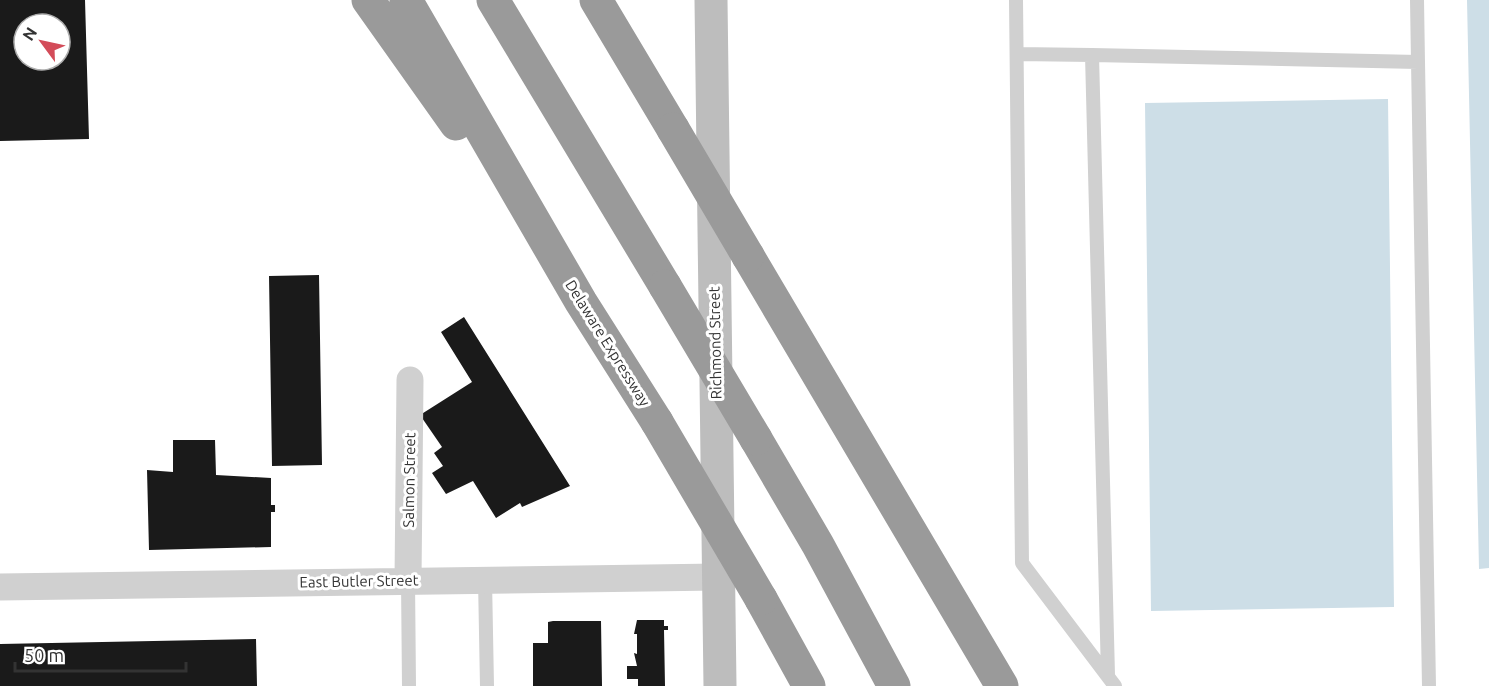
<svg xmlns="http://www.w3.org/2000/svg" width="1489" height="686" font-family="Ubuntu,sans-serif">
  <rect width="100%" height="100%" fill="#fff"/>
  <!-- water -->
  <path fill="#cddee7" d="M 1467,0 L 1489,0 L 1489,568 L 1479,569 Z
    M 1388,99 L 1394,607 L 1151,611 L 1145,103 Z"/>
  <!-- building -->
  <path fill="#1a1a1a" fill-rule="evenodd" d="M 0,0 L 85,0 L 89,139 L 0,141 ZM 24,24 L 60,24 L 60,60 L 24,60 Z
    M 319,275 L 322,465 L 272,466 L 269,276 Z
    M 464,317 L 570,486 L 522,507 L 520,503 L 496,518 L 473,481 L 446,494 L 432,473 L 443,466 L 434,453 L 442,447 L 420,415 L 472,382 L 441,332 Z
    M 173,440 L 215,440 L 216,475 L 271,478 L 271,505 L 275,505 L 275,512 L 271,512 L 271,547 L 149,550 L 147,470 L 173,472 Z
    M 637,620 L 664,620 L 664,626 L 668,626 L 668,630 L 664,630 L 665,686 L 638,686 L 638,679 L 627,679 L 627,666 L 637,666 L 634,653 L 637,654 L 637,634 L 634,634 Z
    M 553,621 L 601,621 L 602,686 L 533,686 L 533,643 L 548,643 L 548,622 Z
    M 256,639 L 257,686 L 0,686 L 0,644 Z"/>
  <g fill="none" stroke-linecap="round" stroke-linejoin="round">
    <!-- lane -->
    <path stroke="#d0d0d0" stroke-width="14" d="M 1016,0 L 1022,563 L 1115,686
      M 1417,0 L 1418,62
      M 1017,54 L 1092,55 L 1108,675
      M 1092,55 L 1418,62 L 1429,686
      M 485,579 L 487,686
      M 408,580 L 409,686"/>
    <!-- street -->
    <path stroke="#d0d0d0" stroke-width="27" d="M 408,580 L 410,380
      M 0,587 L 718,577"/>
    <!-- secondary -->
    <path stroke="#bdbdbd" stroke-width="33" d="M 711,0 L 720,686"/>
    <!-- highway -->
    <path stroke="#9a9a9a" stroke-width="33" d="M 368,0 L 456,124
      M 406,0 L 581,302 L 657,422
      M 493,0 L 665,286
      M 596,0 L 673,129
      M 748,256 L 1002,686
      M 756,439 L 818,545 L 894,686
      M 761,599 L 809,686"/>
    <!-- highway-bridge -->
    <path stroke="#9a9a9a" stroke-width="33" d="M 673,129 L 748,256
      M 665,286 L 756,439
      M 657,422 L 761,599"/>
  </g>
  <g text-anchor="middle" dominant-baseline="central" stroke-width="6" stroke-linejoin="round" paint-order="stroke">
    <!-- street labels -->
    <g font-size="15" fill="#333" stroke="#fff">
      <text transform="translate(608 343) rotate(58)">Delaware Expressway</text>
      <text transform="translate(715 343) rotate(-91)">Richmond Street</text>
      <text transform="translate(409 480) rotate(-89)">Salmon Street</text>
      <text transform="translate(359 581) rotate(-1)">East Butler Street</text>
    </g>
  </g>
  <!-- north arrow -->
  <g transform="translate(42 42) rotate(303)"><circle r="28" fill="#ffffff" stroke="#adadad" stroke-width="1.5"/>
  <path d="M0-4.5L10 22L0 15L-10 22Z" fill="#d34c59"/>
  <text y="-9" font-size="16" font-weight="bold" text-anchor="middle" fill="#333333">N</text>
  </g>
  <!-- scale -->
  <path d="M15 662v9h171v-9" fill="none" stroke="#333333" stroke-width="3"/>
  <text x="24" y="662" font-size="18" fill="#333333" stroke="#ffffff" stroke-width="4.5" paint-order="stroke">50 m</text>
</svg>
